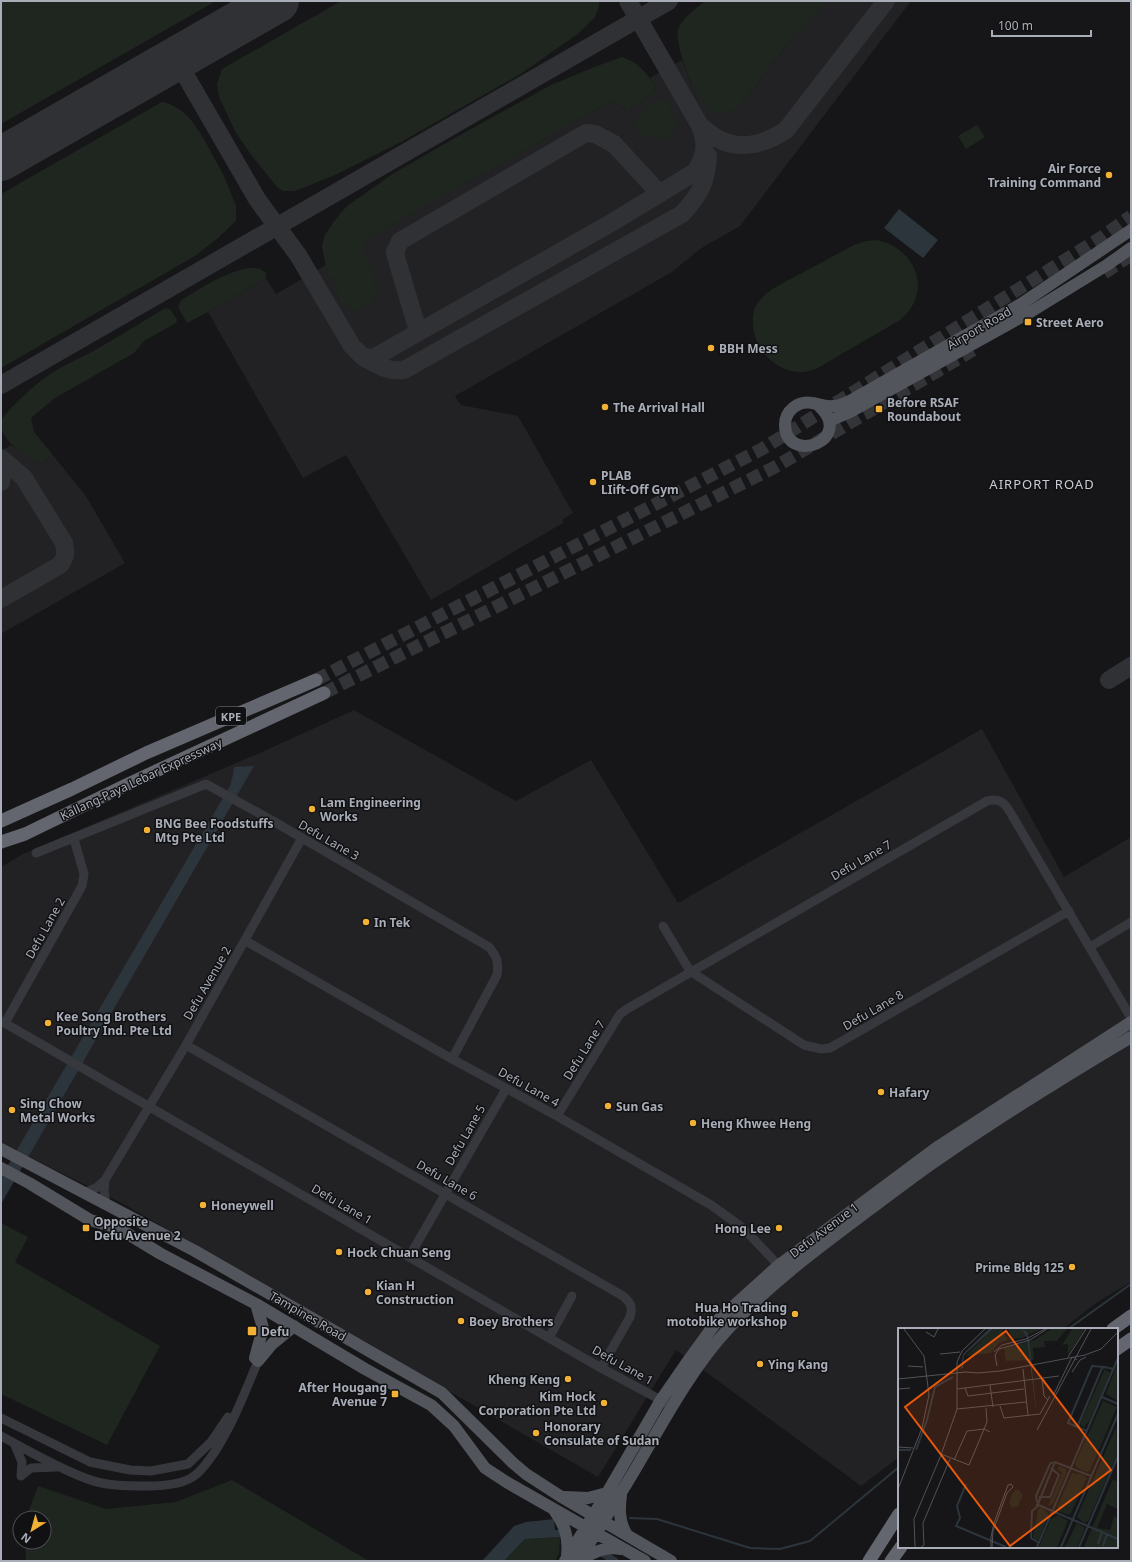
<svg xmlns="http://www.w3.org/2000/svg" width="1132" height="1562" font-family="'Noto Sans',sans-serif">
  <rect width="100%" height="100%" fill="#161618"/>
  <!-- built -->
  <path fill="#222225" d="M 829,1 L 911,1 L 740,226 L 700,249 L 672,272 L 455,396 L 461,405 L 518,416 L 573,513 L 563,519 L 563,523 L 431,600 L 346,455 L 303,478 L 208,312 L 266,278 L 276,294 L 326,265 L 327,273 L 331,278 L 336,281 L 336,288 L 376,283 L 365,257 L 363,246 L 369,237 L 612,101 L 627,110 L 630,110 L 655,91 L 656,87 L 650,78 L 682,60 L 691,83 L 739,107 L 785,47 L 803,26 Z
    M 11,445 L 41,465 L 52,454 L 86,496 L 125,563 L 1,634 L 1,451 Z
    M 354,710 L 516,801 L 591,760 L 678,903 L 982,729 L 1064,877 L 1131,837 L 1131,1282 L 1096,1303 L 1063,1329 L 899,1329 L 899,1457 L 861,1486 L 676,1350 L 598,1477 L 120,1202 L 1,1143 L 1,867 L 23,854 L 262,752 Z"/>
  <!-- green -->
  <path fill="#1e261f" d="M 1,1 L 216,1 L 1,124 Z
    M 341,1 L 599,1 L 599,6 L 595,17 L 579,33 L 519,75 L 401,142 L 335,175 L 295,191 L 283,191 L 277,187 L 252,156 L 236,133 L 219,97 L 217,84 L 222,69 Z
    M 705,1 L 829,1 L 804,26 L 785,47 L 739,107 C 731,111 720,115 710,111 C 697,106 674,43 678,30 C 682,17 696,9 705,1 Z
    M 622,57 C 638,62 647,73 656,87 L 655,91 L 630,110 L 627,110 L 612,101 L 370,237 L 363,246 C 368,272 395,298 355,311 C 342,306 335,296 336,281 L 329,277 L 327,273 L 322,246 L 325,235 L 335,220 L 347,206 L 394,173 L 460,135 L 551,85 L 597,66 Z
    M 660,100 L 667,101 L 669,103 C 671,111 677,123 675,130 C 670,147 620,137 641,114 C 646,108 653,103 660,100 Z
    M 162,102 L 170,104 L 182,111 L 192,121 L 204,139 L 224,176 L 236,206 L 236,221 L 218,238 L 195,256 L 1,368 L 1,194 Z
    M 977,125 L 985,137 L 966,149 L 958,136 Z
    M 876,240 C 916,247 934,293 900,320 L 816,369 C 811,370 806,372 801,372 C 771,372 747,340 754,311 C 756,302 766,293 774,288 L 854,245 L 866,241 Z
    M 248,268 C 256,268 260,268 266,273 L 266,278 L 208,312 L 187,323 L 178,307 L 180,302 L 183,299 C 204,286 224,273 248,268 Z
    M 165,308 L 171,310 L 177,320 L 176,323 L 144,341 L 134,353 L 55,398 L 31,418 L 34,432 L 52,454 L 41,465 C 27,457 0,442 1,422 C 2,414 35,385 43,379 C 59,367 79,359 97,349 C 120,336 142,322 165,308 Z
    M 1,1223 L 28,1237 L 15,1262 L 160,1346 L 107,1445 L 1,1394 Z
    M 232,1480 L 369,1561 L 26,1561 L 25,1542 L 44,1542 L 44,1518 L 26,1518 L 38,1486 L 106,1509 L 176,1502 Z
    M 560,1537 L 559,1554 L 555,1561 L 504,1561 L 525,1539 Z"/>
  <!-- water -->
  <path fill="#2c353c" d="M 899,209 L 938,240 L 923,258 L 884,228 Z
    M 254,766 L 1,1204 L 1,1177 L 230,786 L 233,775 L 234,767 Z
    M 554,1519 L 555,1530 L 560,1530 L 560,1537 L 525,1539 L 504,1561 L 482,1561 L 514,1526 L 526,1522 Z"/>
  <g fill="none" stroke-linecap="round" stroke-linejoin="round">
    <!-- stream -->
    <path stroke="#2c353c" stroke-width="2" d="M 1068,1329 L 1131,1284
      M 630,1518 L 657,1519 L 750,1548 L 780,1549 L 810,1541 L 899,1467"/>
    <!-- canal -->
    <path stroke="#2c353c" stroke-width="7" d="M 600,1552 L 615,1561"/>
    <!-- taxiway -->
    <path stroke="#303135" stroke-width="18" d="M 628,1 L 706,136
      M 176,59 L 257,199 L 298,255 L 352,346 L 363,357 L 373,358 L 611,223 L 695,172 C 706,155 707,144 700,126
      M 700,126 C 705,129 710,134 715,137 C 739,152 765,144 786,130 L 886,1
      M 418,331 L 396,257 L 395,252 L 400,241 L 586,133 L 595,134 L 614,144 L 660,194
      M 363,357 C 378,365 387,372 404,370 L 682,214 C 700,194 706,184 708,156
      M 1,385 L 669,1
      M 1,458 L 24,478 L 64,543 C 66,553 66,557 60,565 L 1,599
      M 1,464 L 2,475 L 1,482
      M 1109,680 L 1131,666"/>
    <!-- runway -->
    <path stroke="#303135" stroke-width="44" d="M 1,159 L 277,1"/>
    <!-- highway-tunnel -->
    <path stroke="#333438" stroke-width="13" stroke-dasharray="13 6" stroke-linecap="butt" d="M 1104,273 L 1131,255
      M 316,680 L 762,449 L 1102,237 L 1131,216
      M 324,693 L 775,467 L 973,350"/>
    <!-- minor -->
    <path stroke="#37383d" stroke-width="9" d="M 36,853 L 206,784 L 273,821 L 489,947 C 497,957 499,962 497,975 L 452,1059
      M 663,926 L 690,971 L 804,1045 L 821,1049 L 830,1048 L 1069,911
      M 246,941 L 452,1059 L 557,1116 L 711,1205 L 743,1228 L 782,1269
      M 1090,947 L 1131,922
      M 1,1021 L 601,1368 L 672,1406
      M 5,1023 L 82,886 L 84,874 L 74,839
      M 186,1045 L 623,1296 C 631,1303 633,1307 630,1317 L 601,1368
      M 557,1116 L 620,1014 L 627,1009 L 987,801 C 999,798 1004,802 1010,812 L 1131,1018
      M 105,1180 L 104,1191 L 106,1205
      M 84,1193 L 96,1188 L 105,1180 L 186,1045 L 302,838
      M 409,1257 L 506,1089
      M 549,1338 L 572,1296
      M 1,1418 L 90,1462 L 130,1470 L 151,1471 L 188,1464 L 211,1442 L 228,1417
      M 1,1436 C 29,1451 56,1467 85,1478 C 104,1486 127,1486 148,1486 C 163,1486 182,1485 194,1476 C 202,1471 208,1461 214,1453 C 233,1424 245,1392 258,1361
      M 14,1443 L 22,1462 L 21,1476
      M 21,1476 L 31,1468 L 57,1467"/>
    <!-- major -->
    <path stroke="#53555c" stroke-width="12" d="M 818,405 C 857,440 786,466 785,425 C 785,411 798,400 812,403 C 819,404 825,407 833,406 C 838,406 843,404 848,402 L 1021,304 L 1131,230
      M 829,421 L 850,412 L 1032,311 L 1107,265 L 1131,248
      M 1,1149 L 195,1251 L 442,1393 L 513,1463 L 526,1474 L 560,1496 L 671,1561
      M 1,1168 L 29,1183 L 90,1220 L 118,1228 L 161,1254 L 256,1304 L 365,1369 L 431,1405 L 454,1426 L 485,1468 L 508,1483 L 645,1561
      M 255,1358 L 263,1328 L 256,1304
      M 258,1361 L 272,1344 L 294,1326
      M 621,1495 C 619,1510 619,1522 627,1535
      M 565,1497 L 588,1498 L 607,1493
      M 554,1510 C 565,1525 569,1538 567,1556
      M 565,1561 L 607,1493 L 661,1400 L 688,1361 L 717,1321 L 779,1265 L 936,1148 L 1131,1022
      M 578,1561 C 598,1530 617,1500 636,1468 C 663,1422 691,1369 728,1329 C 768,1285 817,1249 865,1213 C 891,1194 916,1174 943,1156 C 1004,1114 1067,1075 1131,1037
      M 581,1561 C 592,1552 606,1546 621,1549"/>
    <!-- highway -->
    <path stroke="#63666e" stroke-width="13" d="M 1,821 L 72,789 L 146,753 L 316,680
      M 1,842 L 25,834 L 126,785 L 324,693
      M 1113,1329 L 1131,1316
      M 1117,1349 L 1131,1339
      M 869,1561 L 899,1514
      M 891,1561 L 901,1547"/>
  </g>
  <!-- markers -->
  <g fill="#f2b134" stroke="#111113" stroke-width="1.5">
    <circle cx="1109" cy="175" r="4"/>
    <rect x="1024" y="318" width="8" height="8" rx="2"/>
    <circle cx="711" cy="348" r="4"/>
    <circle cx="605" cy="407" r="4"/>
    <rect x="875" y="405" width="8" height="8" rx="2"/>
    <circle cx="593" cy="482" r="4"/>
    <circle cx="312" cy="809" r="4"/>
    <circle cx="147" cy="830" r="4"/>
    <circle cx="366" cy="922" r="4"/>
    <circle cx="48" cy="1023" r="4"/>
    <circle cx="881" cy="1092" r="4"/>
    <circle cx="608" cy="1106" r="4"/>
    <circle cx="12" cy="1110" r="4"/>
    <circle cx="693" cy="1123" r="4"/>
    <circle cx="203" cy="1205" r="4"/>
    <rect x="82" y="1224" width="8" height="8" rx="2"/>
    <circle cx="779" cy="1228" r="4"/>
    <circle cx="339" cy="1252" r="4"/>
    <circle cx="1072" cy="1267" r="4"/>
    <circle cx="368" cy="1292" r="4"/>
    <circle cx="795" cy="1314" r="4"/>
    <circle cx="461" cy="1321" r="4"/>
    <rect x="247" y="1326" width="10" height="10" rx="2"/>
    <circle cx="760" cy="1364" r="4"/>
    <circle cx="568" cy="1379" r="4"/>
    <rect x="391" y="1390" width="8" height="8" rx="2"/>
    <circle cx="604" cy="1403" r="4"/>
    <circle cx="536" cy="1433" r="4"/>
  </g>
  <g text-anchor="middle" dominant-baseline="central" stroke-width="3" stroke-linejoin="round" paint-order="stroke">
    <!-- shield labels -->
    <rect fill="#111113" stroke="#7b7e86" stroke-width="1" x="216" y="707" width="30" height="18" rx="3"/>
    <g font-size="11" font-weight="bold" fill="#a8adb8">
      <text x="231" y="716">KPE</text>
    </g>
    <!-- poi labels -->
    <g font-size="12" font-weight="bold" fill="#a8adb8" stroke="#111113" text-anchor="start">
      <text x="1101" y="168" text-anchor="end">Air Force<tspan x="1101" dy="14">Training Command</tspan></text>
      <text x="1036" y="322">Street Aero</text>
      <text x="719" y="348">BBH Mess</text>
      <text x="887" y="402">Before RSAF<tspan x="887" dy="14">Roundabout</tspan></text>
      <text x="613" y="407">The Arrival Hall</text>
      <text x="601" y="475">PLAB<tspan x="601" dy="14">LIift-Off Gym</tspan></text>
      <text x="320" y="802">Lam Engineering<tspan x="320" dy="14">Works</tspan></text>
      <text x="155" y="823">BNG Bee Foodstuffs<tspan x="155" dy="14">Mtg Pte Ltd</tspan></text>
      <text x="374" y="922">In Tek</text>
      <text x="56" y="1016">Kee Song Brothers<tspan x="56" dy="14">Poultry Ind. Pte Ltd</tspan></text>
      <text x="889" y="1092">Hafary</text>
      <text x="20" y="1103">Sing Chow<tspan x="20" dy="14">Metal Works</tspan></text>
      <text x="616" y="1106">Sun Gas</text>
      <text x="701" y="1123">Heng Khwee Heng</text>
      <text x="211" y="1205">Honeywell</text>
      <text x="94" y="1221">Opposite<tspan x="94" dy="14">Defu Avenue 2</tspan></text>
      <text x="771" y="1228" text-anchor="end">Hong Lee</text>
      <text x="347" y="1252">Hock Chuan Seng</text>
      <text x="1064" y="1267" text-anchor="end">Prime Bldg 125</text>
      <text x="376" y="1285">Kian H<tspan x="376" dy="14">Construction</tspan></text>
      <text x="787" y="1307" text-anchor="end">Hua Ho Trading<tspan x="787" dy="14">motobike workshop</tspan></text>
      <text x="469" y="1321">Boey Brothers</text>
      <text x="261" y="1331">Defu</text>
      <text x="768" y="1364">Ying Kang</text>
      <text x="560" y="1379" text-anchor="end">Kheng Keng</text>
      <text x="387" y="1387" text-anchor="end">After Hougang<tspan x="387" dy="14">Avenue 7</tspan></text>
      <text x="596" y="1396" text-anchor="end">Kim Hock<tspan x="596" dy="14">Corporation Pte Ltd</tspan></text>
      <text x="544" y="1426">Honorary<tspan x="544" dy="14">Consulate of Sudan</tspan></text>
    </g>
    <!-- street labels -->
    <g font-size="12" fill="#a8adb8" stroke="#111113">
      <text transform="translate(979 328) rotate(-30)">Airport Road</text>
      <text transform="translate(141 779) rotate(-25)">Kallang-Paya Lebar Expressway</text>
      <text transform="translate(329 840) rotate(30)">Defu Lane 3</text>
      <text transform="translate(861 860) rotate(-30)">Defu Lane 7</text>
      <text transform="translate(45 928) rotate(-61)">Defu Lane 2</text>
      <text transform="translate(207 983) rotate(-60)">Defu Avenue 2</text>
      <text transform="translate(873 1010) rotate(-30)">Defu Lane 8</text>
      <text transform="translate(584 1050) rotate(-58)">Defu Lane 7</text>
      <text transform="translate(529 1087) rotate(29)">Defu Lane 4</text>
      <text transform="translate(465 1135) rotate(-60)">Defu Lane 5</text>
      <text transform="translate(447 1180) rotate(30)">Defu Lane 6</text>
      <text transform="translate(342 1204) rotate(30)">Defu Lane 1</text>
      <text transform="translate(824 1230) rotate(-37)">Defu Avenue 1</text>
      <text transform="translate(308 1316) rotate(30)">Tampines Road</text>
      <text transform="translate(623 1365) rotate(29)">Defu Lane 1</text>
    </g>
    <!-- neighbourhood labels -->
    <g font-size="13" letter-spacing="1" fill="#c9ccd4" stroke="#111113">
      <text x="1042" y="484">AIRPORT ROAD</text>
    </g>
  </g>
  <!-- overview -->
  <g transform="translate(898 1328)">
    <rect width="220" height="220" fill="#161618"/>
    <path d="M 95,1 L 106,1 L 104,2 L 110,12 L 102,14 L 93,25 L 67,28 ZM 110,1 L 143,1 L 124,10 L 114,11 ZM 153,1 L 169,1 L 159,13 L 146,13 L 147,19 L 135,20 L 136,32 L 108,33 L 106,20 L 137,12 ZM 174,1 L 187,1 L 170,27 L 170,16 L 164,17 ZM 220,33 L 220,73 L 208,66 ZM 207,41 L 212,45 L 208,56 L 192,92 L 185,100 L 182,95 ZM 205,73 L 219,79 L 192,143 L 188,144 L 178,139 L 177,135 ZM 218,99 L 220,125 L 190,193 L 186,195 L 179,189 ZM 162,138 L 168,141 L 168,147 L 155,176 L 150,178 L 164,145 L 159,140 ZM 174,145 L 183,146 L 189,150 L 172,187 L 162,184 L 159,179 ZM 215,151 L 220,154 L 220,181 L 209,176 L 199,200 L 212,202 L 216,188 L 220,190 L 220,219 L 186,219 ZM 120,161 L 125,167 L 120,178 L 114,180 L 111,174 L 115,164 ZM 143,179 L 151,186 L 141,211 L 138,213 L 135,209 L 140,182 ZM 160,187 L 170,193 L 159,219 L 141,219 L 153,191 ZM 179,195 L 187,200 L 179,219 L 167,219 Z" fill="#1e261f"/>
    <path d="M 91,1 L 95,1 L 66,27 L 65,40 L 60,42 L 63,40 L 65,26 ZM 124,1 L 129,4 L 131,11 L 139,90 L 129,10 Z" fill="#2c353c"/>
    <path fill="none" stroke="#2c353c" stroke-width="2" d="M 204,69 L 220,76M 182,100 L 180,97 L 204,40 L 207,39 L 215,41M 189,103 L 170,95 L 194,38 L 207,39M 0,122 L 13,122M 18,122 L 29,92 L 37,59 L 55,49M 68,156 L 59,178 L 62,190 L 58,198 L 108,219M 141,169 L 152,169 L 161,147 L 153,140M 139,174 L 138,168 L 152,136 L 155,134M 138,176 L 220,211M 140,176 L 157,134 L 193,148M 141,177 L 134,183 L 133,210 L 141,215M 200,216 L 204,204M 205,218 L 209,206M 139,219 L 220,30M 163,219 L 220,86M 181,219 L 220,128"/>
    <path fill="none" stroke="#505258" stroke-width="1" d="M 28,4 L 36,9 L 40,1M 96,24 L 104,17 L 128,11 L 147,1M 42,26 L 62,24M 170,29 L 188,1M 10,38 L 25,39M 99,38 L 97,27 L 101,21 L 132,12 L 149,1M 125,41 L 130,87M 174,44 L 182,32 L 188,29M 0,51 L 68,44 L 80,45 L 102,43 L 187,27 L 203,21 L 220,4M 144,51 L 146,68 L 150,72M 92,57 L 95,79M 67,60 L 70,68 L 126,61M 0,61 L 12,60M 59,61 L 161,48M 156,66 L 173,31 L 175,29 L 179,32M 102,78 L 106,90 L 142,86 L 152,68M 59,81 L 128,74M 139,102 L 193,1M 0,119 L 15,120M 43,126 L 71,137 L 89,94 L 88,80M 56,132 L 69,103 L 86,101 L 92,104M 0,161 L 24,100 L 31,67 L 26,28 L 6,1M 17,219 L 16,191 L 43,127 L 59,81 L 59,34 L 64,23 L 87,1M 23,219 L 26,217 L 25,195 L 52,131M 93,219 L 93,209 L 96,195 L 110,157 L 113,156 L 115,159 L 109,165 L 95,203 L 94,219"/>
    <path fill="#e8590c" fill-opacity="0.15" stroke="#e8590c" stroke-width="2" d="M 108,3 L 213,142 L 112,218 L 7,79 Z"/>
    <rect width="220" height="220" fill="none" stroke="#a8adb8" stroke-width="2"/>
  </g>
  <!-- border -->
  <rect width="1132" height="1562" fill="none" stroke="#a8adb8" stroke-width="4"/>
  <!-- north arrow -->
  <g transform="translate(32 1530) rotate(217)"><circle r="19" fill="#111113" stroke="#4d4f55"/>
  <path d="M0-3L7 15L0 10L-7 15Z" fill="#f2b134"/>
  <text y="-6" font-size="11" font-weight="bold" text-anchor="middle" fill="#a8adb8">N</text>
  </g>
  <!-- scale -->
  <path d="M992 30v6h99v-6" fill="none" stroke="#a8adb8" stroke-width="2"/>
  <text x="998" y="30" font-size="12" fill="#a8adb8" stroke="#111113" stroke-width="3" paint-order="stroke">100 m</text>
</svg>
